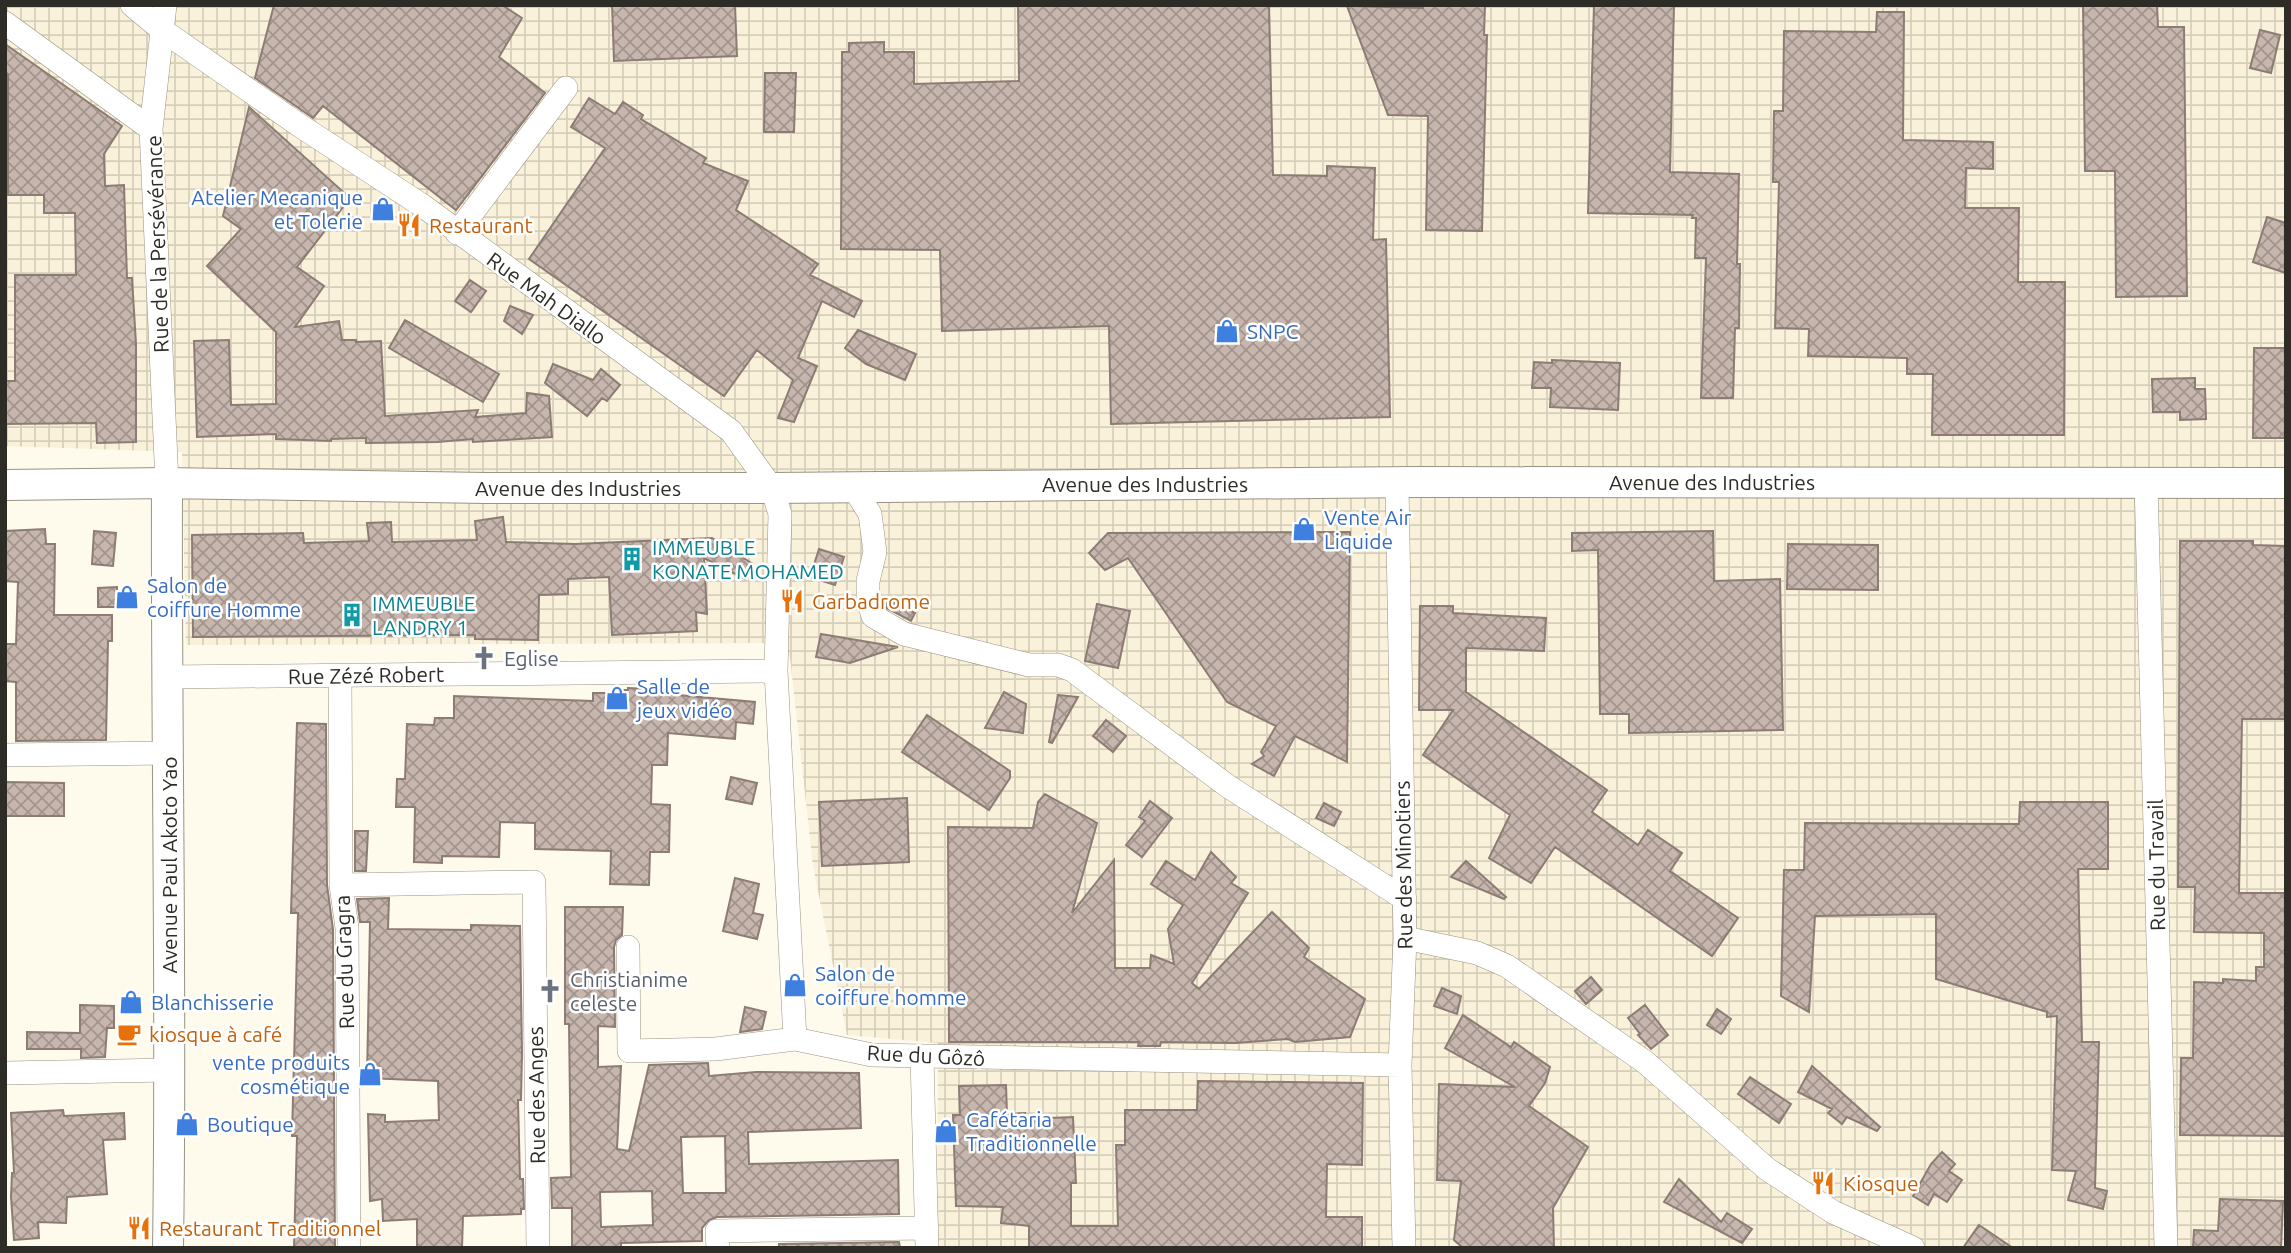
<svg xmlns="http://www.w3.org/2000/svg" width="2291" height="1253" font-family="Ubuntu,sans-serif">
  <defs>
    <pattern id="industrial-grid" width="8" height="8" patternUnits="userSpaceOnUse" patternTransform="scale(1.75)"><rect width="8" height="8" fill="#f9f1d9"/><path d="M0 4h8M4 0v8" fill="none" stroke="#d6cfba"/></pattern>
    <pattern id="building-cross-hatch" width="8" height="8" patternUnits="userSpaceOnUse" patternTransform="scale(1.75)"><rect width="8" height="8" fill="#c7b6ad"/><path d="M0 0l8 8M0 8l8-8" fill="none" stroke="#a2948d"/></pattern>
  </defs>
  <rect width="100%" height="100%" fill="#fefaec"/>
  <!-- industrial -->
  <path fill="url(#industrial-grid)" d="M 5,5 L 2286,5 L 2286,1248 L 937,1248 L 938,1043 L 847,1035 L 813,866 L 790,657 L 763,643 L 186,645 L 182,452 L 5,446 Z"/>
  <!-- building -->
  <path fill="url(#building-cross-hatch)" stroke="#8d7c74" stroke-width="2" fill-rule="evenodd" d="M 274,5 L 502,5 L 522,18 L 499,57 L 545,93 L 456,210 L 323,106 L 313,118 L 255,78 Z
    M 612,5 L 735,5 L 737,56 L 614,61 Z
    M 1018,5 L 1269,5 L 1273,175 L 1327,176 L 1327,166 L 1375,168 L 1373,240 L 1386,239 L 1390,417 L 1111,424 L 1109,326 L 942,331 L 940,250 L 841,249 L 842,52 L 849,52 L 849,43 L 884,42 L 884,52 L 914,52 L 914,84 L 1019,81 Z
    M 1423,5 L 1485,5 L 1484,35 L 1487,35 L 1482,231 L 1426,230 L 1428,116 L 1388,115 L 1347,6 L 1423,8 Z
    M 1594,5 L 1674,5 L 1670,172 L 1739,174 L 1737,264 L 1740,264 L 1739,328 L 1735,328 L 1733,398 L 1701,398 L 1706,258 L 1695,258 L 1696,218 L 1692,218 L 1693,215 L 1588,213 Z
    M 2083,5 L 2157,5 L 2158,27 L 2184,27 L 2187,296 L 2116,297 L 2115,171 L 2085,171 Z
    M 1877,12 L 1904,12 L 1903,140 L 1993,142 L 1993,169 L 1966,168 L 1965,208 L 2019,208 L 2018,282 L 2065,282 L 2064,435 L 1932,435 L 1933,374 L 1907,374 L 1907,358 L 1808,356 L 1809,329 L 1775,328 L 1779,182 L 1773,182 L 1774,111 L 1783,111 L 1784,31 L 1876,32 Z
    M 2260,30 L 2280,35 L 2271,73 L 2250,68 Z
    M 5,44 L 122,126 L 104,154 L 105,186 L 124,185 L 127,278 L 132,278 L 136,344 L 136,442 L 97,443 L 96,423 L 5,424 L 5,381 L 15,381 L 15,275 L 76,275 L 75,213 L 44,213 L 44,195 L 8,195 L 8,74 L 5,72 Z
    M 765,73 L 796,73 L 794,132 L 764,132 Z
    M 589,98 L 615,114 L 623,102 L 643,115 L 641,119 L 706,158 L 703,163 L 748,181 L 736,210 L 818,264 L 810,275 L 862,301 L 854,317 L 822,301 L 798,358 L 817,366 L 794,422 L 778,418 L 793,380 L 757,350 L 724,396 L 529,259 L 605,148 L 571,127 Z
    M 249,107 L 350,198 L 297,267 L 324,286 L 295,327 L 339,321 L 342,340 L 356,340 L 356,342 L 381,341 L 385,416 L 478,410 L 475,417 L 526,413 L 527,393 L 549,396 L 552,437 L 473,442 L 473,439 L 437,442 L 366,443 L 366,438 L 331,439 L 331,441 L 276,439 L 276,434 L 197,437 L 194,341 L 229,340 L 231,405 L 276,404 L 276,332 L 207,266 L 241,229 L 223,216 Z
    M 2267,217 L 2286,223 L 2286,273 L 2253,262 Z
    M 470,280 L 486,291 L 471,312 L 455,301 Z
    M 510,306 L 533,315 L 522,334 L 504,321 Z
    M 405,320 L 499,374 L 483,402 L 389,348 Z
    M 858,330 L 916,354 L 905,380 L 866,364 L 845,348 Z
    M 2254,348 L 2286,348 L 2286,438 L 2253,438 Z
    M 1552,360 L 1620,363 L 1618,410 L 1550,407 L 1551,388 L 1532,388 L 1534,362 L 1552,363 Z
    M 553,364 L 593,380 L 601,369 L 620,385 L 607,401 L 602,398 L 587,416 L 545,383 Z
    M 2195,378 L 2195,389 L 2205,389 L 2206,419 L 2180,420 L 2180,412 L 2153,412 L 2152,379 Z
    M 503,517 L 506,542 L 575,544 L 712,538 L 753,564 L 745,579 L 704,558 L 707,614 L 696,612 L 697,631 L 612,635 L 609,577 L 568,579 L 568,594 L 539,595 L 538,640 L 475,639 L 475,635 L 193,637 L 192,535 L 303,533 L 304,543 L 369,541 L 367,523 L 391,522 L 392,542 L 477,540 L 475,521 Z
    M 45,529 L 46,544 L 55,544 L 54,615 L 112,615 L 112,641 L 108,641 L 106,740 L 16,741 L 16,682 L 5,681 L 5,644 L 16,644 L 18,582 L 5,581 L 5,531 Z
    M 94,531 L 116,533 L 113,566 L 92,564 Z
    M 1713,531 L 1714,581 L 1780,579 L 1783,730 L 1629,733 L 1629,714 L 1600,714 L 1598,550 L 1572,551 L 1572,533 Z
    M 1350,532 L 1347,762 L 1295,736 L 1274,776 L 1252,764 L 1264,756 L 1261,752 L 1276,726 L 1227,702 L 1128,558 L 1105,570 L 1089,553 L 1108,533 Z
    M 2180,541 L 2253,541 L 2253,545 L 2286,546 L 2286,719 L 2242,719 L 2239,893 L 2286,893 L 2286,1136 L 2180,1135 L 2181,1058 L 2193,1058 L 2194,982 L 2223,983 L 2223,979 L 2256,981 L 2256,967 L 2264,967 L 2264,933 L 2194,932 L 2195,887 L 2178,887 Z
    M 1788,544 L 1878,545 L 1878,590 L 1787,589 Z
    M 819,549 L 844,557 L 835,585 L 810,577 Z
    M 117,587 L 117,607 L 98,607 L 98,588 Z
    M 889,599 L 915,613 L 911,621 L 885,607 Z
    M 1097,604 L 1130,611 L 1118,668 L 1085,661 Z
    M 1420,606 L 1453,606 L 1453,613 L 1546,618 L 1544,651 L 1466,648 L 1466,692 L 1607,790 L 1592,812 L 1638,845 L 1648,830 L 1682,853 L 1670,871 L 1738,918 L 1712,956 L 1555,847 L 1531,883 L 1489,858 L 1510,815 L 1423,755 L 1453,710 L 1419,710 Z
    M 821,634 L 898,647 L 850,663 L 816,657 Z
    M 628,688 L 667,690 L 667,694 L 755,702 L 753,724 L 736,722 L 735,739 L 668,733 L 667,765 L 652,765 L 651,804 L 670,805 L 669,852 L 650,852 L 649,885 L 610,884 L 611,851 L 535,849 L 535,823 L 500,822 L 499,857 L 442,856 L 442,863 L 414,862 L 415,807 L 396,807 L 397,779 L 405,779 L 407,724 L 434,725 L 435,718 L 454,718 L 454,696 L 593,701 L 593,693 L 614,693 L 614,690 L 628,690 Z
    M 1004,692 L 1026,704 L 1023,733 L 985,728 Z
    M 1058,695 L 1078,697 L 1052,743 L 1049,742 Z
    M 927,715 L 1010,771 L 1010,778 L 989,810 L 902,752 Z
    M 1106,720 L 1126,736 L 1113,752 L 1093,736 Z
    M 297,723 L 326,724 L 327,885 L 333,929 L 335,1248 L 294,1248 L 297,1136 L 292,1136 L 298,913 L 291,913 Z
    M 731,777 L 757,783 L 752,804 L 726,799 Z
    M 5,782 L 64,783 L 64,816 L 5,816 Z
    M 1045,794 L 1097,823 L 1072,913 L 1114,860 L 1115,968 L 1150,968 L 1151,955 L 1174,964 L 1168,929 L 1183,905 L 1151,884 L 1166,861 L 1195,880 L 1211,852 L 1236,877 L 1231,883 L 1248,893 L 1192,983 L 1199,989 L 1272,912 L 1309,948 L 1304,957 L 1365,999 L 1350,1037 L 1295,1042 L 1288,1039 L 1235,1043 L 1161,1042 L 1160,1046 L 1138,1046 L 1139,1042 L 949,1042 L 948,827 L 1033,828 L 1038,802 Z
    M 907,798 L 909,862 L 822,866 L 819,802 Z
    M 1150,801 L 1172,818 L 1142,857 L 1126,845 L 1145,821 L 1139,817 Z
    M 2020,802 L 2108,802 L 2108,869 L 2078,869 L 2082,1042 L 2099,1042 L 2095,1188 L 2107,1191 L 2103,1209 L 2068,1200 L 2076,1171 L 2052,1170 L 2057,1016 L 2047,1017 L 2047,1012 L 1936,979 L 1936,914 L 1815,916 L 1809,1012 L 1781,996 L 1784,870 L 1804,870 L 1805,823 L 2019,824 Z
    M 1324,803 L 1341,812 L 1334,826 L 1316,818 Z
    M 355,831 L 368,831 L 366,871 L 355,871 Z
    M 1466,861 L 1506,897 L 1504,899 L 1451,877 Z
    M 735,878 L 759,884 L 753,913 L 763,915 L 757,939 L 723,931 Z
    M 389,898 L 388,929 L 471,930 L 471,925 L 520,926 L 522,1053 L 521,1100 L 518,1100 L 520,1179 L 523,1179 L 524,1209 L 521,1209 L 521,1214 L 463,1216 L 462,1248 L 417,1248 L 417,1219 L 383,1221 L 382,1199 L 370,1201 L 368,1114 L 385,1115 L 385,1122 L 439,1120 L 438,1081 L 367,1078 L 370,922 L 360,922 L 357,899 Z
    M 565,907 L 623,907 L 622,935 L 616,940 L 614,947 L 615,1027 L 598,1026 L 598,1067 L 621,1066 L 617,1149 L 629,1151 L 649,1065 L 708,1063 L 709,1076 L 756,1072 L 859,1073 L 861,1128 L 748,1132 L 749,1164 L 898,1160 L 899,1214 L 717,1217 L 709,1220 L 702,1228 L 702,1241 L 621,1243 L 621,1248 L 572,1248 L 572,1208 L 552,1208 L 551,1178 L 571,1177 L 569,1024 L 565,1024 ZM 725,1136 L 726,1193 L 683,1193 L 681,1137 ZM 652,1191 L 653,1225 L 601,1227 L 600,1192 Z
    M 1591,977 L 1602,990 L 1586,1004 L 1575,991 Z
    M 1442,988 L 1461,996 L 1457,1014 L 1434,1006 Z
    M 80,1005 L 114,1006 L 114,1028 L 107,1028 L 105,1057 L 81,1058 L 81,1049 L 27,1049 L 27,1032 L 80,1033 Z
    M 1645,1005 L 1668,1035 L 1651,1049 L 1638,1035 L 1640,1034 L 1628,1018 Z
    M 745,1007 L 766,1012 L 762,1029 L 740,1032 Z
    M 1717,1009 L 1731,1019 L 1721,1034 L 1707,1025 Z
    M 1463,1015 L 1511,1047 L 1514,1042 L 1550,1067 L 1545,1083 L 1529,1106 L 1588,1147 L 1553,1208 L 1554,1248 L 1463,1248 L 1454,1240 L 1461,1181 L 1437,1180 L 1439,1084 L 1515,1087 L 1445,1048 Z
    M 1812,1066 L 1880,1127 L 1877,1131 L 1847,1117 L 1842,1124 L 1828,1113 L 1832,1109 L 1798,1092 Z
    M 1750,1077 L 1791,1104 L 1779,1123 L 1738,1094 Z
    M 1198,1081 L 1363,1083 L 1362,1165 L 1327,1164 L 1326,1217 L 1362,1217 L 1362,1248 L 1029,1248 L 1029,1226 L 1001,1223 L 1003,1207 L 956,1206 L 953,1115 L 960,1115 L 959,1086 L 1006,1085 L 1007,1114 L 1025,1113 L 1025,1119 L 1073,1117 L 1076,1183 L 1071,1183 L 1071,1226 L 1118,1226 L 1116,1145 L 1125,1145 L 1125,1110 L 1197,1110 Z
    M 63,1110 L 64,1116 L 124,1113 L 125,1139 L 103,1140 L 107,1194 L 67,1197 L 66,1223 L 38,1222 L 39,1238 L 14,1240 L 11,1197 L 12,1173 L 14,1173 L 11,1113 Z
    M 1942,1152 L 1955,1164 L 1949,1171 L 1962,1180 L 1947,1202 L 1934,1194 L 1928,1205 L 1913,1196 L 1931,1164 Z
    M 1679,1179 L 1721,1222 L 1727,1213 L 1752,1229 L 1742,1243 L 1664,1202 Z
    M 2220,1199 L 2283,1201 L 2281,1248 L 2193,1248 L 2194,1230 L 2218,1231 Z
    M 1979,1225 L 2013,1248 L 1963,1248 Z
    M 899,1242 L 900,1248 L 779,1248 L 779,1244 Z"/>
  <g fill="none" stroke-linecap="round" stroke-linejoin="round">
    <!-- minor casing -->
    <g stroke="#989383" stroke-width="24">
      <path id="minor" d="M 132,5 L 162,30 L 299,125 L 423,206 L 731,431 L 772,488 L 780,514 L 776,671 L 795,1039 L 872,1055 L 1400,1065
        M 165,5 L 151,129 L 167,483
        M 5,23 L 151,129
        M 457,233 L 566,88
        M 2146,482 L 2166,1248
        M 1397,483 L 1405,938 L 1400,1065 L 1404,1248
        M 853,487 L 870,514 L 875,552 L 868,581 L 868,600 L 873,616 L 904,634 L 1029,665 L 1058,665 L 1072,670 L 1229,787 L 1405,899
        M 340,676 L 341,885 L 347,928 L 349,1248
        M 167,677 L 776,671
        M 5,755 L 169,753
        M 341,885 L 534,882 L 538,1248
        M 1405,938 L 1477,953 L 1507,966 L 1645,1062 L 1767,1169 L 1833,1212 L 1913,1248
        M 628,947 L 629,1051 L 716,1049 L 795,1039
        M 922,1057 L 927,1248
        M 5,1073 L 170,1070
        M 718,1248 L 717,1231 L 927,1228"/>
    </g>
    <!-- tertiary casing -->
    <g stroke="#989383" stroke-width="32">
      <path id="tertiary" d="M 167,483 C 166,738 172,993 168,1248
        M 5,485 L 167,483 L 486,488 L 772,488 L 1418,482 L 2286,483"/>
    </g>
    <!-- minor -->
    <use href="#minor" stroke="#fff" stroke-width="23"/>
    <!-- tertiary -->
    <use href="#tertiary" stroke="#fff" stroke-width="30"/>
  </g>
  <!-- icons -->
  <defs>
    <g id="shop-bare" transform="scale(1.89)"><path d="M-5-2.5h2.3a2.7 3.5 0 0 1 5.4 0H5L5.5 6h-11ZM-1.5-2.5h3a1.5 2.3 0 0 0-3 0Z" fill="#3f7fe0" stroke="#fff" stroke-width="2.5" paint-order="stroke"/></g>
    <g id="restaurant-bare" transform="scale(1.89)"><path d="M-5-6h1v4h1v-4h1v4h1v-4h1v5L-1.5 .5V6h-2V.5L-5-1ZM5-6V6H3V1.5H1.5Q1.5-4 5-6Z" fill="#e8710a" stroke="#fff" stroke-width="2.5" paint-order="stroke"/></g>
    <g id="building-bare" transform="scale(1.89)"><path d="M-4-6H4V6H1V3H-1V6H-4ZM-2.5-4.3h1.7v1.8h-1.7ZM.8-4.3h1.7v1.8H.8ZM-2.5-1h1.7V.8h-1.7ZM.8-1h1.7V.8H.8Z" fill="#0f9aa8" stroke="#fff" stroke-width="2.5" paint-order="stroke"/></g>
    <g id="church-bare" transform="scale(1.89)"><path d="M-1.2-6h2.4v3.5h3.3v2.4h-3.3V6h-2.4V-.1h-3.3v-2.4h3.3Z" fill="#6b7280" stroke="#fff" stroke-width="2.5" paint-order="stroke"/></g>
    <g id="cafe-bare" transform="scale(1.89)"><path d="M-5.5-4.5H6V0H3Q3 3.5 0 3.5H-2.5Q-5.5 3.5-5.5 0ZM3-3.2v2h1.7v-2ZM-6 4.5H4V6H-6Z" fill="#e8710a" stroke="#fff" stroke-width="2.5" paint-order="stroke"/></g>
  </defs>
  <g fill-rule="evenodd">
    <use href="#shop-bare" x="383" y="209"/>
    <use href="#restaurant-bare" x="409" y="225"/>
    <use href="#shop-bare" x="1227" y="331"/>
    <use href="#shop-bare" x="1304" y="529"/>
    <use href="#building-bare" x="632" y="559"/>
    <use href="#shop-bare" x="127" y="597"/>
    <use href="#restaurant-bare" x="792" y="601"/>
    <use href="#building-bare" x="352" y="615"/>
    <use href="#church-bare" x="484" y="658"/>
    <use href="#shop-bare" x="617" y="698"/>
    <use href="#shop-bare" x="795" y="985"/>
    <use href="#church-bare" x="550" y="991"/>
    <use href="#shop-bare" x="131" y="1002"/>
    <use href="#cafe-bare" x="129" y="1034"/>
    <use href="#shop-bare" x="370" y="1074"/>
    <use href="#shop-bare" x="187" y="1124"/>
    <use href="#shop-bare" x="946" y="1131"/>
    <use href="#restaurant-bare" x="1823" y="1183"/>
    <use href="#restaurant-bare" x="139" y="1228"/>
  </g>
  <g text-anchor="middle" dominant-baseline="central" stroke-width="5" stroke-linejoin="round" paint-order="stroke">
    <!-- shop labels -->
    <g font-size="21" fill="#366cbe" stroke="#fff" text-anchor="start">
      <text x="363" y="197" text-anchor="end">Atelier Mecanique<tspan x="363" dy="24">et Tolerie</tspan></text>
      <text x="1247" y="331">SNPC</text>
      <text x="1324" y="517">Vente Air<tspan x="1324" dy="24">Liquide</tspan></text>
      <text x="147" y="585">Salon de<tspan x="147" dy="24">coiffure Homme</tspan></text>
      <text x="637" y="686">Salle de<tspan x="637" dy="24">jeux vidéo</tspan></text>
      <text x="815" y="973">Salon de<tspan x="815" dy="24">coiffure homme</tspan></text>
      <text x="151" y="1002">Blanchisserie</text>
      <text x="350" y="1062" text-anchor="end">vente produits<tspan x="350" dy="24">cosmétique</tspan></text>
      <text x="966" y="1119">Cafétaria<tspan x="966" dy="24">Traditionnelle</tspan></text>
      <text x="207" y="1124">Boutique</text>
    </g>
    <!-- food labels -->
    <g font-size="21" fill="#c56008" stroke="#fff" text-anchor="start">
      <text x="429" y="225">Restaurant</text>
      <text x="812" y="601">Garbadrome</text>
      <text x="149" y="1034">kiosque à café</text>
      <text x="1843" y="1183">Kiosque</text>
      <text x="159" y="1228">Restaurant Traditionnel</text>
    </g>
    <!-- street labels -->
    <g font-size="21" fill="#2e2c26" stroke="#fff">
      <text transform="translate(157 244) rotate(-92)">Rue de la Persévérance</text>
      <text transform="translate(547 298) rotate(36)">Rue Mah Diallo</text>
      <text x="1712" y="482">Avenue des Industries</text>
      <text x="1145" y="484">Avenue des Industries</text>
      <text x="578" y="488">Avenue des Industries</text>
      <text transform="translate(366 675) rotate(-1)">Rue Zézé Robert</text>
      <text transform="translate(169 865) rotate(-90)">Avenue Paul Akoto Yao</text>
      <text transform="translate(1403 865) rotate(-91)">Rue des Minotiers</text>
      <text transform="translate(2156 865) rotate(-91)">Rue du Travail</text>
      <text transform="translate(344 962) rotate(-92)">Rue du Gragra</text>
      <text transform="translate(926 1055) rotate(3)">Rue du Gôzô</text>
      <text transform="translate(536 1095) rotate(-91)">Rue des Anges</text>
    </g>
    <!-- culture labels -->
    <g font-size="21" fill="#0d838f" stroke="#fff" text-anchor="start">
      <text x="652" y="547">IMMEUBLE<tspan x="652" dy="24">KONATE MOHAMED</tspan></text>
      <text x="372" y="603">IMMEUBLE<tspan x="372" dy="24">LANDRY 1</tspan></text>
    </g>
    <!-- worship labels -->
    <g font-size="21" fill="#5b616d" stroke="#fff" text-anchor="start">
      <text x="504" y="658">Eglise</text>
      <text x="570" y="979">Christianime<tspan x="570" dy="24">celeste</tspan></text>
    </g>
  </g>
  <!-- border -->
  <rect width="2291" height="1253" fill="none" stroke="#2e2c26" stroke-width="14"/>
</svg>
